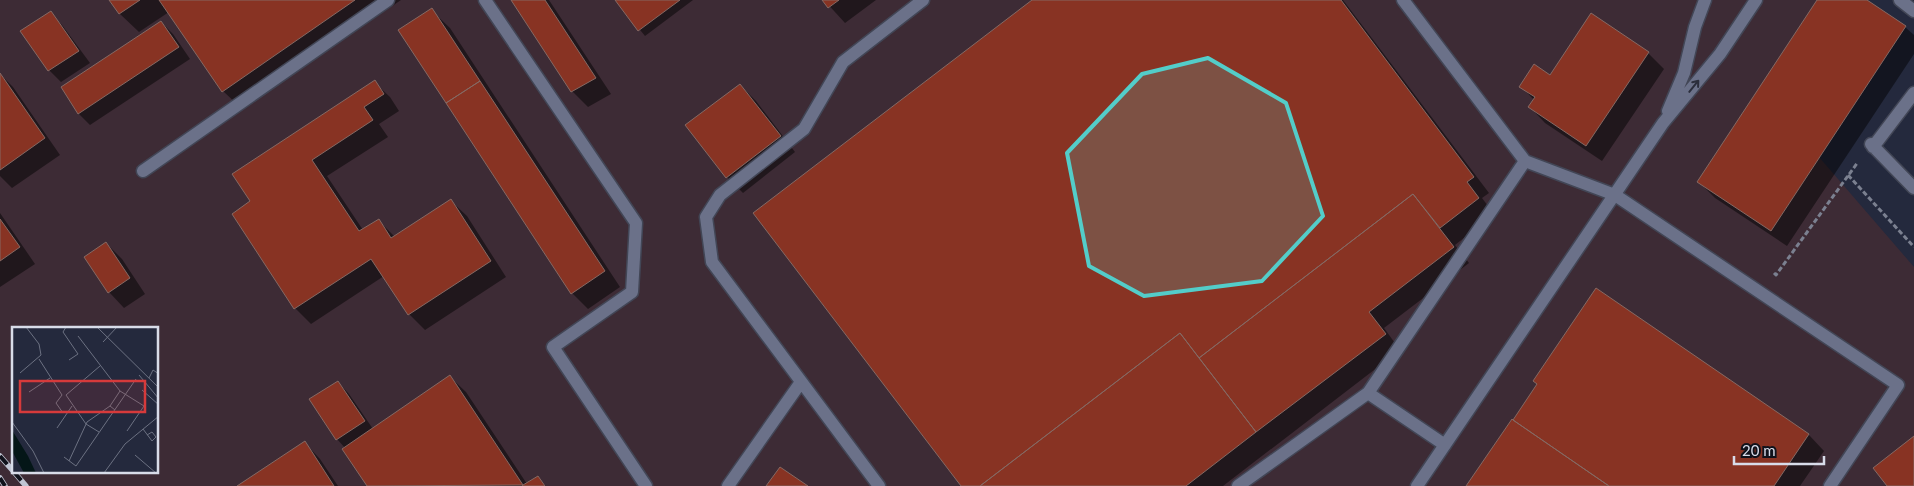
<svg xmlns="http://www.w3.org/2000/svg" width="1914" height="486" font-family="Lato,sans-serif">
  <rect width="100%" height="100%" fill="#24293d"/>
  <!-- industrial -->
  <path fill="#3d2b35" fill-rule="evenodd" d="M 0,0 L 1867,0 L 1906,26 L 1819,157 L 1914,267 L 1914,486 L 0,486 ZM 14,328 L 158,328 L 158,472 L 14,472 Z"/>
  <!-- shadow -->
  <path fill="#0007" d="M 111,0 L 401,0 L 242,109 L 223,91 L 169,12 L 139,32 L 120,14 Z
    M 512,0 L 549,0 L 611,94 L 588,107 L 572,91 Z
    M 616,0 L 693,0 L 645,36 Z
    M 824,0 L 876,0 L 845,23 Z
    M 1036,0 L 1343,0 L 1489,193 L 1482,198 L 1494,214 L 1455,245 L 1469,263 L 1384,328 L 1400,350 L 1223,486 L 962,486 Z
    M 1819,0 L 1865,0 L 1905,27 L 1914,35 L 1914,54 L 1787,246 L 1715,198 L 1699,182 Z
    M 431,10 L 450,28 L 620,287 L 588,309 L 572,293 L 400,31 Z
    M 50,13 L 62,25 L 90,63 L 61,82 L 49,70 L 22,32 Z
    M 161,22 L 173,34 L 190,59 L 90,125 L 79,114 L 63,87 Z
    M 1648,53 L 1664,69 L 1602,161 L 1545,123 L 1530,107 L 1534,100 L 1521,86 L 1550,76 Z
    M 0,74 L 13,87 L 60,155 L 12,188 L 0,176 Z
    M 374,82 L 390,97 L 399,111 L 379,124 L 388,137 L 327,176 L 363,230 L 378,220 L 395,237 L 451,201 L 467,216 L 506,277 L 425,330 L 409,314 L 384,276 L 311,324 L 295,308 L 252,202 Z
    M 740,85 L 756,101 L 795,152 L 743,193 L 727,177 Z
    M 0,213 L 35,264 L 0,287 Z
    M 106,243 L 122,259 L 145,294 L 124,308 L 109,292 Z
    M 1597,290 L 1809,435 L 1824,451 L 1800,486 L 1468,486 L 1539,385 Z
    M 450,377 L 466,392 L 527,484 L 537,477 L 546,486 L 368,486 L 344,449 L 345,448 L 337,439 L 311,400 L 338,382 L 349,394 L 373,429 Z
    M 305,443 L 320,459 L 338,486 L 239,486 Z"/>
  <!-- building -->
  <path fill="#883323" stroke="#856963" d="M 109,0 L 140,0 L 119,14 Z
    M 159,0 L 355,0 L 222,92 Z
    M 511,0 L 545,0 L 596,78 L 571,92 Z
    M 615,0 L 680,0 L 638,31 Z
    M 822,0 L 839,0 L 828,8 Z
    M 1032,0 L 1341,0 L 1474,177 L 1467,182 L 1479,198 L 1440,228 L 1413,194 L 1199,358 L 1180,333 L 980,486 L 961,486 L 753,213 Z
    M 1817,0 L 1867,0 L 1906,26 L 1771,231 L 1697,182 Z
    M 432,8 L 480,81 L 446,103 L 398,30 Z
    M 51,11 L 79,51 L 48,71 L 20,31 Z
    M 1591,13 L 1649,52 L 1586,146 L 1528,107 L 1535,97 L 1519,87 L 1534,64 L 1550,75 Z
    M 161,21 L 179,47 L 78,114 L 61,87 Z
    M 0,73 L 45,138 L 0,170 Z
    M 375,80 L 384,94 L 364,107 L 373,120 L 312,160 L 359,231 L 379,219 L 391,238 L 451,199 L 491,261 L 408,315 L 371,259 L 294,309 L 232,214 L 250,201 L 232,174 Z
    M 480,81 L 605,271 L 571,294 L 446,103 Z
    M 740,84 L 781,136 L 726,178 L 685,125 Z
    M 1413,194 L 1454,247 L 1369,312 L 1386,334 L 1256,432 L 1199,358 Z
    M 0,219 L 20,247 L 0,261 Z
    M 106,242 L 130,278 L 108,293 L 84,257 Z
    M 1596,288 L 1809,434 L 1774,486 L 1609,486 L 1513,420 L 1537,384 L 1533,381 Z
    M 1180,333 L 1256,432 L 1186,486 L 980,486 Z
    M 450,375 L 523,485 L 367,486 L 342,449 Z
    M 338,381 L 365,421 L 336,440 L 309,399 Z
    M 1512,419 L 1513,420 L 1609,486 L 1466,486 Z
    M 1914,436 L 1914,486 L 1887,486 L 1873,468 Z
    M 305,441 L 334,486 L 237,486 Z
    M 780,467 L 808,486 L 766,486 Z
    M 538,476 L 545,486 L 522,486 L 523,485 Z"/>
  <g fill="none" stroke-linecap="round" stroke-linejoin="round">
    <!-- minor casing -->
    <g stroke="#424656" stroke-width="15">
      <path id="minor" d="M 485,0 L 636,223 L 632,292 L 553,347 L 646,486
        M 1403,0 L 1525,161 L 1615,195 L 1898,385 L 1830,486
        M 1900,0 L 1914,11
        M 1668,111 L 1684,73 L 1695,27 L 1705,0
        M 1871,144 L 1914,188
        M 1873,147 L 1914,93
        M 143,171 L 388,0
        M 1368,393 L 1525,161
        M 728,486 L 801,382
        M 879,486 L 712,262 L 706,217 L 720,195 L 804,129 L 843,62 L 923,0
        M 1238,486 L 1368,393 L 1445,445
        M 1417,486 L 1663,123 L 1720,54 L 1756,0"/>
    </g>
    <!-- path -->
    <path stroke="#7b8090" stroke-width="3" stroke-dasharray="5 2.5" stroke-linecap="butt" d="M 1848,175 L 1914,247
      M 1774,273 L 1776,275 L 1858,162"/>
    <!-- minor -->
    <use href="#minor" stroke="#6b7189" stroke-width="12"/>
    <!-- rail casing -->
    <g stroke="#c0c5d3" stroke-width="5.5">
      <path id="rail" d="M 0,456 L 14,472
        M 14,472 L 26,486
        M 0,478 L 5,486"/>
    </g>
    <!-- rail -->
    <use href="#rail" stroke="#10121b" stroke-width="4" stroke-dasharray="11" stroke-linecap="butt"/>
  </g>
  <!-- one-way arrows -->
  <defs><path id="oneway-shaft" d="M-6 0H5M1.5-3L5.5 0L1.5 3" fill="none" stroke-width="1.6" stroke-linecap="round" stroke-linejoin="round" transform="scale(1.25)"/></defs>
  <use stroke="#2b2e3c" href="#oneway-shaft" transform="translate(1694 86) rotate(-51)"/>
  <!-- marked area -->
  <path fill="#53cdc9" fill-opacity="0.2" stroke="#53cdc9" stroke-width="4" stroke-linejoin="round" d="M 1208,58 L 1286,103 L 1323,216 L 1262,281 L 1144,296 L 1089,266 L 1067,153 L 1142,74 Z"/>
  <!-- overview -->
  <g transform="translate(12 327)">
    <rect width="146" height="146" fill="#24293d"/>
    <path d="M 0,103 L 16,129 L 24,146 L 12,146 L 0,124 Z" fill="#041617"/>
    <path fill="none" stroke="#6c7182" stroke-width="1" d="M 54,0 L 51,5 L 66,27 L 57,33M 85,0 L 147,61M 66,9 L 108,64 L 132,79 L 115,104M 91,15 L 105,0M 27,32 L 50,68 L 44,76 L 51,86M 8,46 L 29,28 L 27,17 L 14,0M 127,48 L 147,72M 137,51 L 141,43 L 147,47M 130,63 L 147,78M 17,65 L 38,51M 98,79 L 108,64M 0,95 L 21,124 L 32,146M 45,101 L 60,79M 131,102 L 140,114 L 144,110 L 140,105 L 135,108M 87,105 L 74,97 L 54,68 L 88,39M 123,128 L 144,146M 52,130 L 64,139 L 124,52M 57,134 L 75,95 L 98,79 L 103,83M 92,146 L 113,117 L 147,89"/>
    <path fill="#d63a3b" fill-opacity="0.15" stroke="#d63a3b" stroke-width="2.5" d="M 8,54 L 133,54 L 133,85 L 8,85 Z"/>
    <rect width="146" height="146" fill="none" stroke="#d8dce9" stroke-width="2.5"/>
  </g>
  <!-- scale -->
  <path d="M1734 456v8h90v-8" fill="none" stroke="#d8dce9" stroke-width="2.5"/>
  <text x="1742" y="456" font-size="15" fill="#d8dce9" stroke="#10121b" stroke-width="4" paint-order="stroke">20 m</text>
</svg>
